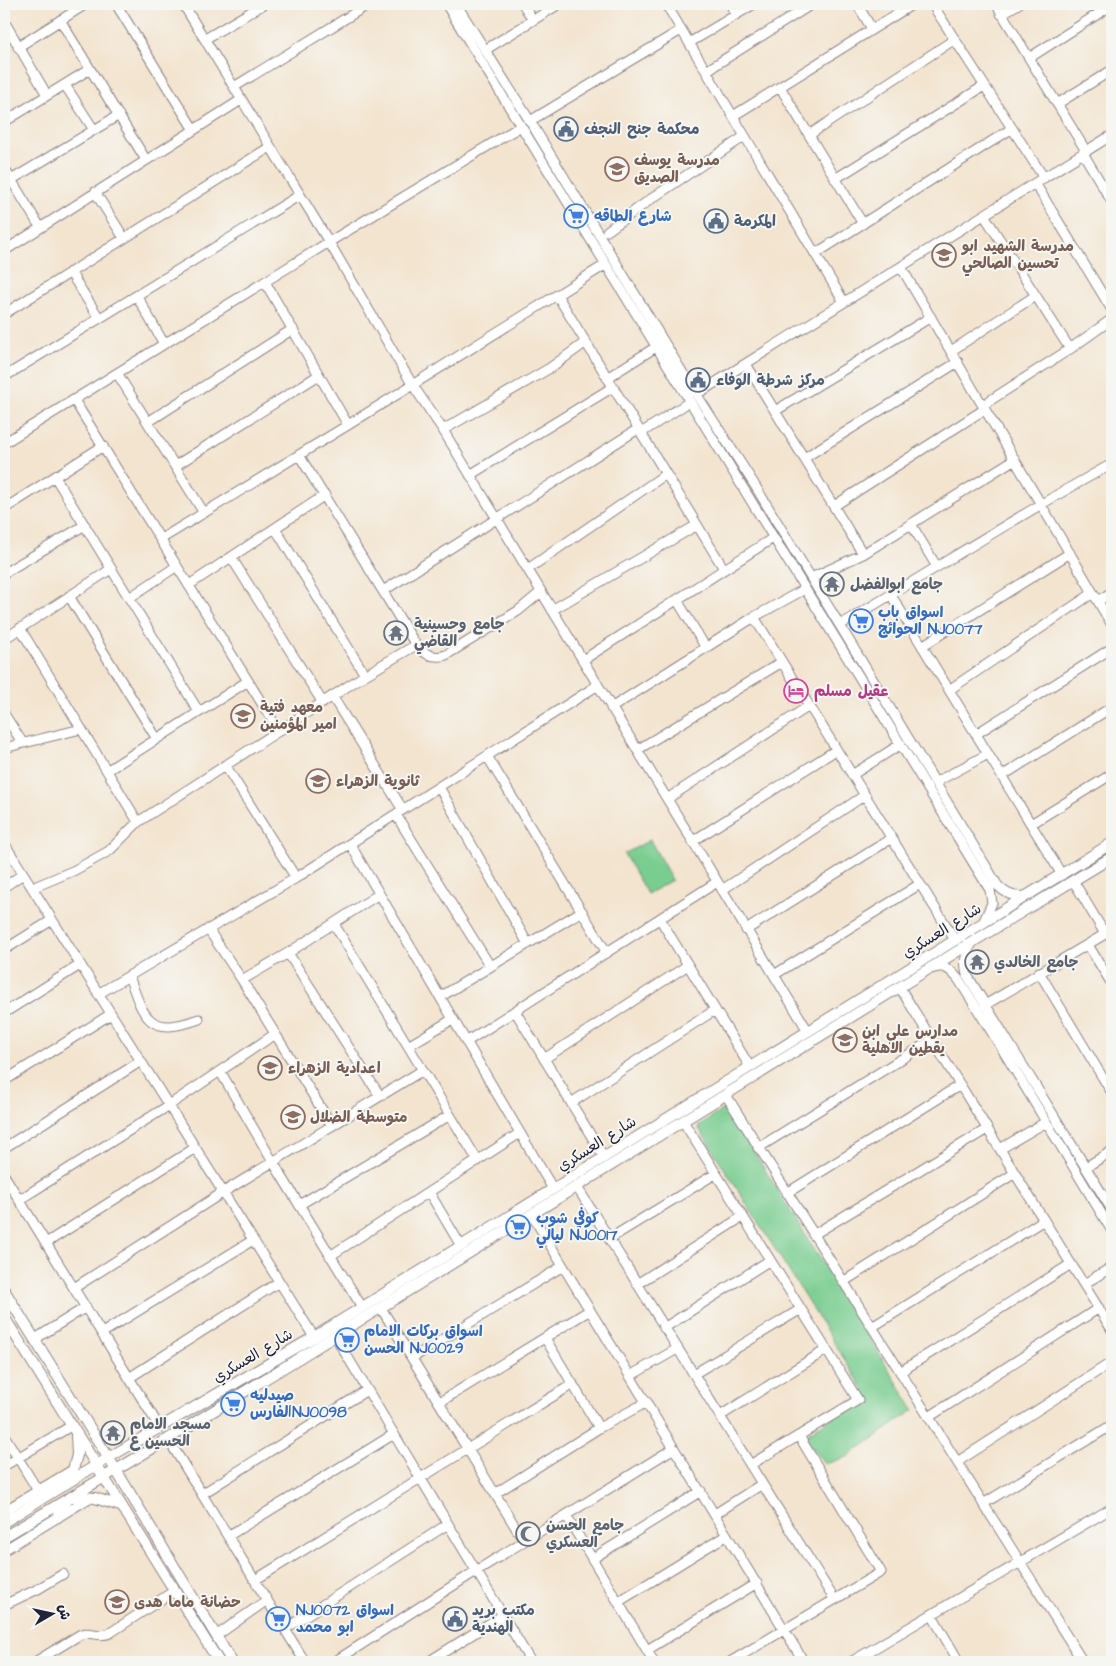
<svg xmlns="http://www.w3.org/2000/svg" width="1116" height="1666" font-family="'Architects Daughter','Playpen Sans Arabic',sans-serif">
  <rect width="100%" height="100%" fill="#f6f6f2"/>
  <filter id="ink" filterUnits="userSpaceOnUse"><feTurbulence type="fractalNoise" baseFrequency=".02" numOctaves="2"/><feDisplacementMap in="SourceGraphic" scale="10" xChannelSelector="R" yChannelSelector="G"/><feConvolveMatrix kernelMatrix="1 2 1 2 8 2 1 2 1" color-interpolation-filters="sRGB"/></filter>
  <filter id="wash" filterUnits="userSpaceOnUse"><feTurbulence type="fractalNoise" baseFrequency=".0096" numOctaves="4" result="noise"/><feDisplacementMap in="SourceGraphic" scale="20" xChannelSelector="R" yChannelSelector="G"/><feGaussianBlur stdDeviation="1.12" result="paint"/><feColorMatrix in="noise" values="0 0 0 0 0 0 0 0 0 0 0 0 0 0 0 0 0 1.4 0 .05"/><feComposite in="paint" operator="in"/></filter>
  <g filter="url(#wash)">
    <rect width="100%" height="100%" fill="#f3e4cf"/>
    <!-- green -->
    <path fill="#79cd90" stroke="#4e7866" d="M 650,840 L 672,880 L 647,894 L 624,854 Z
      M 726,1107 L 914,1410 L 847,1457 L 825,1464 L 803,1436 L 867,1395 L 698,1127 Z"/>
  </g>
  <g filter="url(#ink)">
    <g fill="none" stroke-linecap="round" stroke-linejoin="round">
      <!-- minor casing -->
      <g stroke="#8a8385" stroke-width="11">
        <path id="minor" d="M 116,4 L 194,130
          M 183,4 L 329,242 L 412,384 L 443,430 L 808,1031
          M 446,4 L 990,890 L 992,903 L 983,923
          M 456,4 L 530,121 L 684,375 L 754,484 L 998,886 C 1006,894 1014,898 1026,896
          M 523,4 L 533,20
          M 666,4 L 844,302
          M 730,4 L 736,14
          M 857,4 L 872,29
          M 932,4 L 1044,178
          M 996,4 L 1086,151
          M 1001,14 L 1018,4
          M 60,20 L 146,160
          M 4,21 L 47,95
          M 205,39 L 264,4
          M 689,43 L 754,4
          M 18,47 L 86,4
          M 485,50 L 559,4
          M 1029,58 L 1112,5
          M 706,71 L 812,4
          M 65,85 L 94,130
          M 234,87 L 369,4
          M 780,87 L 863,224
          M 1057,104 L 1112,70
          M 733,116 L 913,4
          M 530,121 L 681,30
          M 4,122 L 90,69
          M 809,135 L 955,39
          M 1083,153 L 1112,202
          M 4,168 L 40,227
          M 835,179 L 984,86
          M 11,180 L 119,115
          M 1035,183 L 1112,310
          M 95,192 L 124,238
          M 607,231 L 651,199 L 745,136
          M 4,251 L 241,100
          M 815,254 L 1011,129
          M 901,267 L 1112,625
          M 70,272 L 99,318
          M 265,282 L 348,425
          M 557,295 L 724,569
          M 137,296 L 164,344
          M 4,314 L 270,147
          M 1070,349 L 1112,319
          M 951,351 L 1035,296
          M 746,364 L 863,554
          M 117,373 L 204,513
          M 4,377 L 300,195
          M 607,378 L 656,347
          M 697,394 L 1112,135
          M 74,400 L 279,731
          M 983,405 L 1070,349 L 984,215
          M 775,411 L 931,317
          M 148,422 L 293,329
          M 443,430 L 550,368 L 586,342
          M 641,433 L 689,402
          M 4,443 L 329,242 L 521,126
          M 299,455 L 416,645 C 424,654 433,659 446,655 L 518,611 L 541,592
          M 804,458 L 958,362
          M 175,466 L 319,375
          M 470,475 L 613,387
          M 55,477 L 199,712
          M 834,506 L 985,409
          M 4,509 L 103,446
          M 911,524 L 937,567
          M 275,528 L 365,675
          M 161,539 L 348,425 L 605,265
          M 231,557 L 323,703
          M 528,569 L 666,474
          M 4,573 L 85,525
          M 811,578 L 863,554 L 1015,459
          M 189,585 L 325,495
          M 383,591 L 638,429
          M 891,595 L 1062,875
          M 69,596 L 157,739
          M 129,598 L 177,566
          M 677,600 L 706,648
          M 1098,601 L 1112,592
          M 552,610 L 697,525
          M 754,617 L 955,940
          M 840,625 C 931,572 1020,514 1112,464
          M 20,628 L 138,822
          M 4,639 L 111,569
          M 922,646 L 1070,553
          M 583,660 L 773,538
          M 949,690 L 1093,593
          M 332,696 L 403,810
          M 611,708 L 754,617 L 805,589
          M 4,714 L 22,742
          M 976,734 L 1112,648
          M 4,748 L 81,729
          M 637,750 L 782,662
          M 487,756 L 607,953
          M 225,765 L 296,878
          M 108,770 L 248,681
          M 852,775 L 901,744
          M 1002,776 L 1112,707
          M 936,782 L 988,754
          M 439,787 L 528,944
          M 667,799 L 809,706
          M 396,815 L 490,966
          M 1031,824 L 1112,774
          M 693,841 L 836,750
          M 4,843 L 314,1337
          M 350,844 L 553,1189
          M 1074,882 L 1105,934
          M 4,887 L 23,874
          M 32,888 L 75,870 L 109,851 L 138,822 L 365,675 L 416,645
          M 722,890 L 865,795
          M 660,919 L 750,1067
          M 334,924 L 478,1161
          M 208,929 L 242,980 L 332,1126
          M 746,930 L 892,838
          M 973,942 C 965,953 964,962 967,975 L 1112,1210
          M 1088,945 L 1112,984
          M 4,950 L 52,920
          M 288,953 L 380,1096
          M 931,969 C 945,964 950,969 959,980 L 998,1042 L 1112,1231
          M 1039,972 L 1112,1093
          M 774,975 L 920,884
          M 129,976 C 144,1019 149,1037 199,1019
          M 242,980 L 288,953 L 379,894
          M 900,988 L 1112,1330
          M 98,994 L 296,878 L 598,685
          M 440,997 L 582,911
          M 985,1005 L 1112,930
          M 515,1011 L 604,1157
          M 4,1013 L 80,965
          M 466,1042 L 717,882
          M 408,1046 L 453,1019
          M 544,1059 L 688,965
          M 220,1071 L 273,1162 L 362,1307
          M 4,1081 L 111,1014
          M 726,1095 L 1083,1662
          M 571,1103 L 715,1010
          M 683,1121 L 858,1400 L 750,1465
          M 4,1148 L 141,1061
          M 758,1148 L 932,1040
          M 1000,1149 L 1046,1122
          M 1086,1167 L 1112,1151
          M 4,1175 L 160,1428
          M 577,1187 L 834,1599
          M 429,1192 L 461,1246
          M 787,1193 L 960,1085
          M 19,1200 L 168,1106 L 275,1034
          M 299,1205 L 450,1115
          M 532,1215 L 804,1662
          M 813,1235 L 987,1129
          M 609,1239 L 715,1174
          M 46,1243 L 195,1148
          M 330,1256 L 520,1133
          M 843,1282 L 1015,1173
          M 637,1284 L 742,1217
          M 1084,1284 L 1112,1267
          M 74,1288 L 222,1193 L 423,1070
          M 381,1308 L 524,1541
          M 872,1327 L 1044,1220
          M 664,1328 L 770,1260
          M 102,1333 L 253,1240
          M 335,1336 L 531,1662
          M 545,1338 L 599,1428
          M 35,1339 L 86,1307
          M 412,1358 L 563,1266
          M 900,1372 L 1071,1264
          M 694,1374 L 801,1309
          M 630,1376 L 677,1349
          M 129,1378 L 279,1282
          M 440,1402 L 590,1310
          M 720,1416 L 826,1350
          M 929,1417 L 1099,1308
          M 4,1435 L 38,1491
          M 168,1439 L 305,1662
          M 957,1462 L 1112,1362
          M 4,1466 L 71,1426
          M 496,1493 L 599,1428 L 647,1402
          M 202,1494 L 367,1390
          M 983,1504 L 1112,1425
          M 4,1511 L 74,1469
          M 715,1514 L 762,1484
          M 566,1515 L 654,1662
          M 228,1536 L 394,1434
          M 4,1550 L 91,1497
          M 592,1559 L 701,1491
          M 255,1580 L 573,1384
          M 618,1602 L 727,1535
          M 4,1605 L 38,1589 L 63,1574
          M 932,1615 L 959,1662
          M 285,1629 L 448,1524
          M 216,1636 L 267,1600
          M 647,1650 L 757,1583
          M 35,1662 L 81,1634 C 92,1631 100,1638 110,1633 L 174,1591
          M 334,1662 L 476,1571 L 674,1448
          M 428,1662 L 503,1615
          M 730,1662 L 881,1572 L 799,1436
          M 851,1662 L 1112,1508"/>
      </g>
      <!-- major casing -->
      <g stroke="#8a8385" stroke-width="12">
        <path id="major" d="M 4,1290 L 116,1470 L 232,1662
          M 4,1317 L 219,1662
          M 70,1481 L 77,1455 L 76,1435
          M 43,1488 L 60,1487
          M 72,1497 L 95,1498 L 120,1506
          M 58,1517 L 66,1500
          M 4,1522 L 108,1458 L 314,1337 L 1112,843
          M 4,1537 L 168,1439 L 974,941 L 1112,857"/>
      </g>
      <!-- minor -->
      <use href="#minor" stroke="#fff" stroke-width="9"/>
      <!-- major -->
      <use href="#major" stroke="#fff" stroke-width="10"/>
    </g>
  </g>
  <!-- icons -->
  <defs>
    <g id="civic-ring" transform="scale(1.25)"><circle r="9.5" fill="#f6f6f2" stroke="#5c6f8a" stroke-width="1.5"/><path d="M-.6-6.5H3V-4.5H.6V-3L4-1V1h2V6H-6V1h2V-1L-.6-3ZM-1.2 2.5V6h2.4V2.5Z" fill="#5c6f8a"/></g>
    <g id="school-ring" transform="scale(1.25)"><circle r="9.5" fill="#f6f6f2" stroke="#8d6e63" stroke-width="1.5"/><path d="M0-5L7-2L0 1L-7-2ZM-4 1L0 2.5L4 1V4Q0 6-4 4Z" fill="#8d6e63"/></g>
    <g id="supermarket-ring" transform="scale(1.25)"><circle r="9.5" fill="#f6f6f2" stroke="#3f7fe0" stroke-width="1.5"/><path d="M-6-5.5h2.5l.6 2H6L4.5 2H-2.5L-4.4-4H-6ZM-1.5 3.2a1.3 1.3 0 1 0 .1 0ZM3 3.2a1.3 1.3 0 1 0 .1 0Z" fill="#3f7fe0"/></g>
    <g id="temple-ring" transform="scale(1.25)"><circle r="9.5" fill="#f6f6f2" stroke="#6b7280" stroke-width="1.5"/><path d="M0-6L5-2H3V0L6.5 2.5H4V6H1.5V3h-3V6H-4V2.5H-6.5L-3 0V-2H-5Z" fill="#6b7280"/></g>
    <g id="hotel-ring" transform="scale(1.25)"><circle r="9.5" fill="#f6f6f2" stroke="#d1479c" stroke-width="1.5"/><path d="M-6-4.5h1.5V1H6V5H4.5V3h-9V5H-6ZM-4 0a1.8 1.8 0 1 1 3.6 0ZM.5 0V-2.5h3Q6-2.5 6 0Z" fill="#d1479c"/></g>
    <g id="mosque-ring" transform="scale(1.25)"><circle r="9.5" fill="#f6f6f2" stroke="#6b7280" stroke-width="1.5"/><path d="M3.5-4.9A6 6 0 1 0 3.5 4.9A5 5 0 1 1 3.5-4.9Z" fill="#6b7280"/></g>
  </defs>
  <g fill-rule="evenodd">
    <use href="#civic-ring" x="566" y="129"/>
    <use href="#school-ring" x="617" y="169"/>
    <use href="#supermarket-ring" x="576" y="216"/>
    <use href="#civic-ring" x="716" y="221"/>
    <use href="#school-ring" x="944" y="255"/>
    <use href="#civic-ring" x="698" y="380"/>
    <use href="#temple-ring" x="832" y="584"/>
    <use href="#supermarket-ring" x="861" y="621"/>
    <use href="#temple-ring" x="396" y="633"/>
    <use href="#hotel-ring" x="796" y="691"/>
    <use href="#school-ring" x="243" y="716"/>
    <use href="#school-ring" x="318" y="781"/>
    <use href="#temple-ring" x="977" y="962"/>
    <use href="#school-ring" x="845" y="1040"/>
    <use href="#school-ring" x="270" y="1068"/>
    <use href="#school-ring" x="293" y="1117"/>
    <use href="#supermarket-ring" x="518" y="1227"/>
    <use href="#supermarket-ring" x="347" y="1340"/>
    <use href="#supermarket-ring" x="233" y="1404"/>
    <use href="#temple-ring" x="113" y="1433"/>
    <use href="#mosque-ring" x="528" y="1534"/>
    <use href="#school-ring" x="117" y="1602"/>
    <use href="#supermarket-ring" x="278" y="1619"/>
    <use href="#civic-ring" x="455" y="1619"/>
  </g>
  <g text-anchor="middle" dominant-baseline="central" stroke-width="4" stroke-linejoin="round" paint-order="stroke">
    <!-- service labels -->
    <g font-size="15" font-weight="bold" fill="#4e5e75" stroke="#f6f6f2" text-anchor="start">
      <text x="584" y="129">محكمة جنح النجف</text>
      <text x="734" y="221">المكرمة</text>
      <text x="716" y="380">مركز شرطة الوفاء</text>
      <text x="472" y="1610">مكتب بريد<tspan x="472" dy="17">الهندية</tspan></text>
    </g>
    <!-- education labels -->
    <g font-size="15" font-weight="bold" fill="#785e54" stroke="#f6f6f2" text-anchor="start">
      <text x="634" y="160">مدرسة يوسف<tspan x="634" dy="17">الصديق</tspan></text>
      <text x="962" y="246">مدرسة الشهيد ابو<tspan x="962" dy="17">تحسين الصالحي</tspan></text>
      <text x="260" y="707">معهد فتية<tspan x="260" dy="17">امير المؤمنين</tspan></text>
      <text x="336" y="781">ثانوية الزهراء</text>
      <text x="862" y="1031">مدارس علي ابن<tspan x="862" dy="17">يقطين الاهلية</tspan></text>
      <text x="288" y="1068">اعدادية الزهراء</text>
      <text x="310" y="1117">متوسطة الضلال</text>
      <text x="134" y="1602">حضانة ماما هدى</text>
    </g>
    <!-- shop labels -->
    <g font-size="15" font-weight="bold" fill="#366cbe" stroke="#f6f6f2" text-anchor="start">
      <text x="594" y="216">شارع الطاقه</text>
      <text x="878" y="612">اسواق باب<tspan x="878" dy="17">الحوائج NJ0077</tspan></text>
      <text x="536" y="1218">كوفي شوب<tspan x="536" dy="17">ليالي NJ0017</tspan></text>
      <text x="364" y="1331">اسواق بركات الامام<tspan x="364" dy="17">الحسن NJ0029</tspan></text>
      <text x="250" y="1395">صيدليه<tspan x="250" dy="17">الفارسNJ0098</tspan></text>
      <text x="296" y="1610">NJ0072 اسواق<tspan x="296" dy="17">ابو محمد</tspan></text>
    </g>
    <!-- worship labels -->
    <g font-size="15" font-weight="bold" fill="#5b616d" stroke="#f6f6f2" text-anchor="start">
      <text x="850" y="584">جامع ابوالفضل</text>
      <text x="414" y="624">جامع وحسينية<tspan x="414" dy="17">القاضي</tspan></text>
      <text x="994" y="962">جامع الخالدي</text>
      <text x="130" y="1424">مسجد الامام<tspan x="130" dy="17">الحسين ع</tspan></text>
      <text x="546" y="1525">جامع الحسن<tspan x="546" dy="17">العسكري</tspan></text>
    </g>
    <!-- hotel labels -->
    <g font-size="15" font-weight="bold" fill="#b23c85" stroke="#f6f6f2" text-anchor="start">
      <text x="814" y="691">عقيل مسلم</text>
    </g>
    <!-- street labels -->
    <g font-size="15" fill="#22223b" stroke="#f6f6f2">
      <text transform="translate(942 931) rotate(-32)">شارع العسكري</text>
      <text transform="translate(597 1144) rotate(-32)">شارع العسكري</text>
      <text transform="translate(253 1356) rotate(-31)">شارع العسكري</text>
    </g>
  </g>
  <!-- margin -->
  <rect width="1116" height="1666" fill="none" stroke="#f6f6f2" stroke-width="20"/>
  <!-- north arrow -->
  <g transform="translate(52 1614) rotate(81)" stroke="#f6f6f2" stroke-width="4" paint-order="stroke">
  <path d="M0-4L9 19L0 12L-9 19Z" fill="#22223b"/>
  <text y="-8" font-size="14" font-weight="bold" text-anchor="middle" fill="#22223b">ش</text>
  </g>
</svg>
